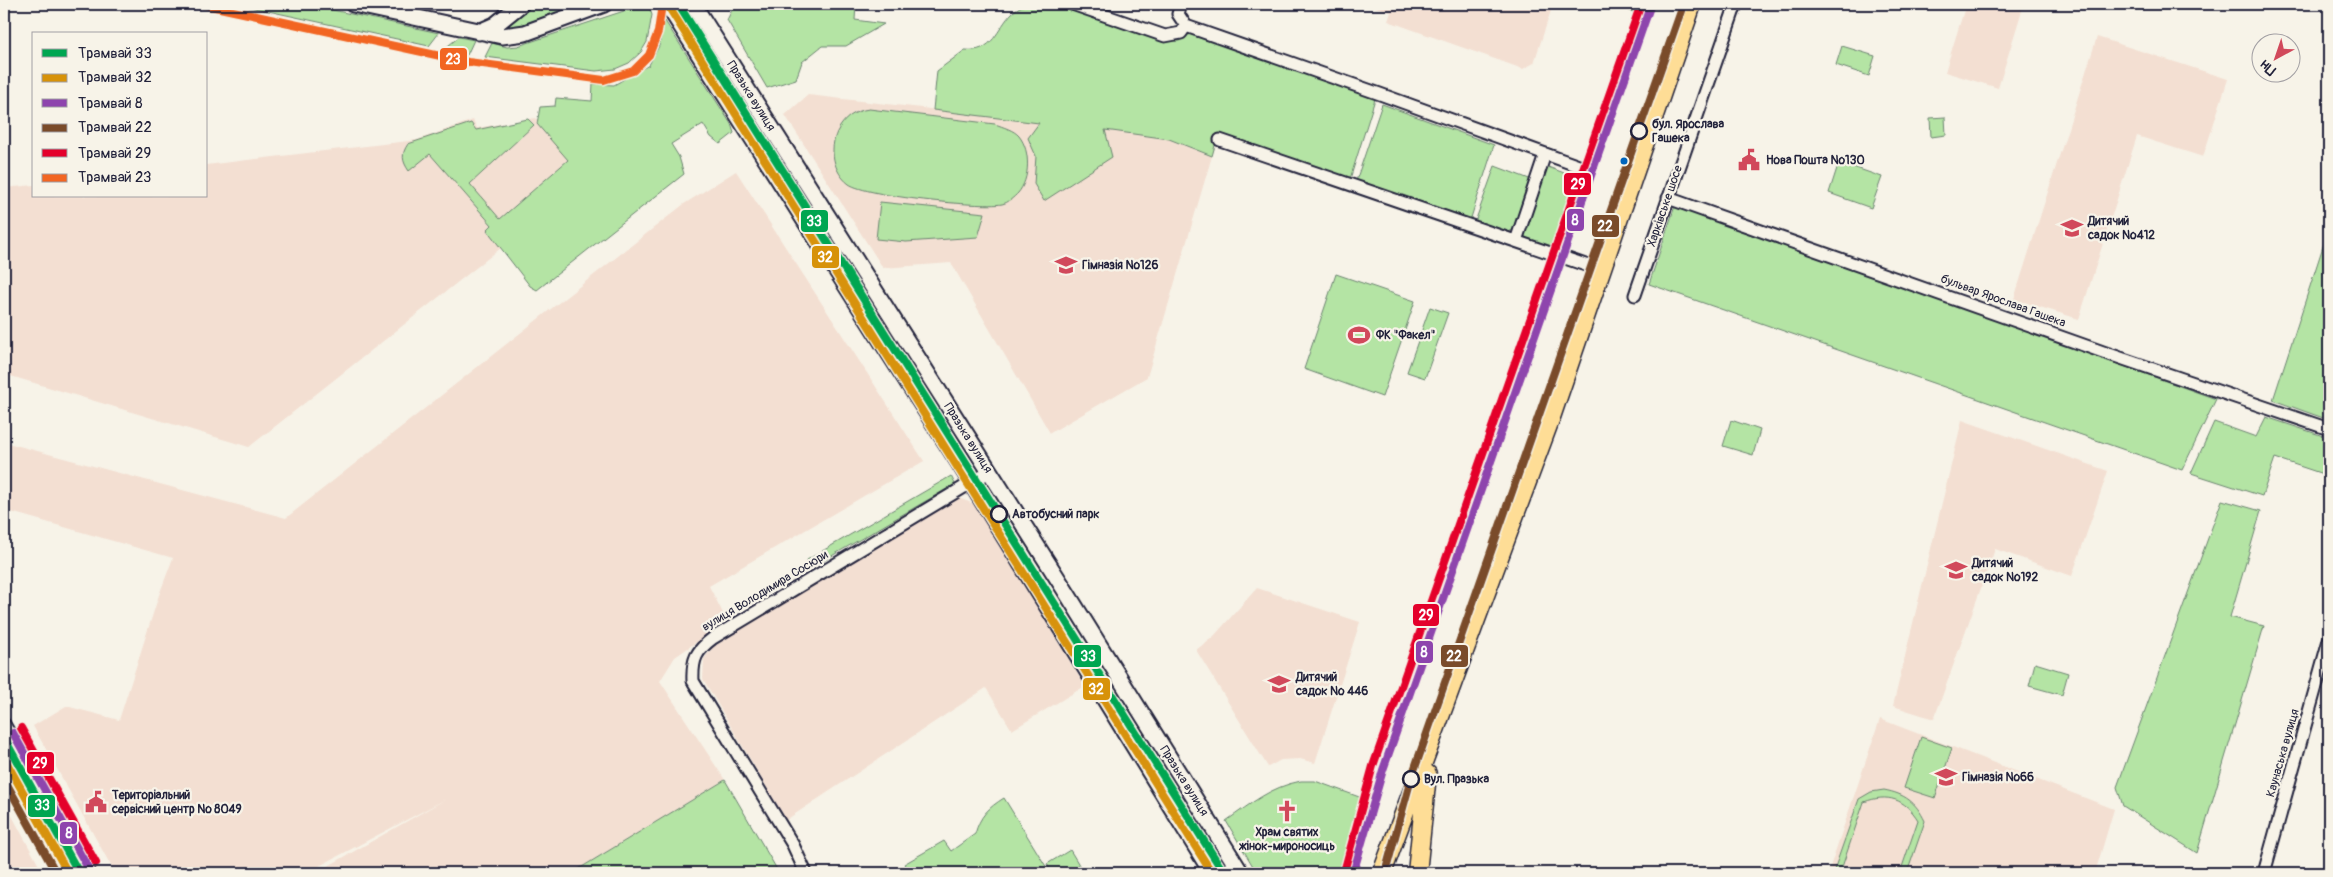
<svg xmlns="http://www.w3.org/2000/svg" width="2333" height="877" font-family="Pangolin,sans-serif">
  <rect width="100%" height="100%" fill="#f7f3e8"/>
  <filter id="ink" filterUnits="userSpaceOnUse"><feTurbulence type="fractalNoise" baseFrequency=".02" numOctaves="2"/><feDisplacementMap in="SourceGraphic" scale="10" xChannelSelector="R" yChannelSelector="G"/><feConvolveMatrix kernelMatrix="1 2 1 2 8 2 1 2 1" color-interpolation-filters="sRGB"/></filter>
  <g filter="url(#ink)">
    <!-- built -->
    <path fill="#f3dfd2" d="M 1367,4 L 1553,4 L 1534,63 L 1523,69 L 1388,21 L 1391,12 Z
      M 1966,4 L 2024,4 L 1998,88 L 1945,72 Z
      M 2097,37 L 2228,79 L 2203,157 L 2137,136 L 2079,319 L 2014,299 Z
      M 808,95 L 1140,133 L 1169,139 L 1212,156 L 1147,377 L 1050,433 L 951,263 L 883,268 L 785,115 Z
      M 535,118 L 597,163 L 501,248 L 249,447 L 4,374 L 4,188 L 34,185 L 34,196 L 206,196 L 206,165 L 417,140 L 473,120 L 477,128 Z
      M 736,171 L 924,461 L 709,586 L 727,621 L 675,657 L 660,681 L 725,780 L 572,873 L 316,873 L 446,799 L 306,873 L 115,873 L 33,726 L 66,706 L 119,720 L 159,595 L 173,558 L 4,510 L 4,442 L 286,518 L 684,204 Z
      M 1962,420 L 2108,471 L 2072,576 L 1995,549 L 1934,719 L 1893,706 Z
      M 956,497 L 974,504 L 1085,686 L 1012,730 L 986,688 L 786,820 L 703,679 L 704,659 L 714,646 Z
      M 1257,588 L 1360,622 L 1315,763 L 1300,759 L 1281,760 L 1268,767 L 1196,650 L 1214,636 Z
      M 1880,719 L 2114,809 L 2095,873 L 1828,873 Z
      M 4,801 L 43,873 L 4,873 Z"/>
    <!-- green -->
    <path fill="#b4e4a4" stroke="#6b8370" d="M 236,4 L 305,4 L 439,33 L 429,46 Z
      M 533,4 L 582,4 L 518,26 L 504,28 Z
      M 645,4 L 648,4 L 652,15 L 647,42 L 641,52 L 629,63 L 615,69 L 596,71 L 485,57 L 492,43 L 507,47 L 518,46 Z
      M 735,4 L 856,4 L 855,20 L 884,24 L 846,46 L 822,46 L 802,62 L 796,79 L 767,88 L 727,20 Z
      M 1027,4 L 1061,4 L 1167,40 L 1179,41 L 1193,32 L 1375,99 L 1350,179 L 1216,142 L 1212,156 L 1169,139 L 1105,130 L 1112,157 L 1044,201 L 1034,184 L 1036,156 L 1028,138 L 1039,123 L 933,110 L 937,71 L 965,50 C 994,53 996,29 1013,12 C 1017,8 1022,6 1027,4 Z
      M 1608,4 L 1642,4 L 1639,14 Z
      M 665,21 L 731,124 L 734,133 L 720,144 L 711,137 L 703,124 L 671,144 L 679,157 L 684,174 L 537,290 L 530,286 L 487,230 L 492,225 L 430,154 L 409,171 C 402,161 401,154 408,144 L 471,123 L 476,130 L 528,119 L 534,125 L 470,184 L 500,219 L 568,160 L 537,124 L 540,107 L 555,106 L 556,98 L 592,101 L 593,84 L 614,85 L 649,65 L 659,46 Z
      M 459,37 L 474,40 L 467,55 L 444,49 Z
      M 1842,46 L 1875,56 L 1869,76 L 1836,65 Z
      M 1382,104 L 1494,145 L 1470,221 L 1356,181 Z
      M 869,109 L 995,124 C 1003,127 1014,130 1019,136 C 1031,151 1030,179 1018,193 C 1014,197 1008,203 1002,204 C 980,208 866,196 849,184 C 833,172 829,149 837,132 C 844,118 854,111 869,109 Z
      M 1945,117 L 1946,135 L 1931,137 L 1930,118 Z
      M 1839,162 L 1882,177 L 1871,208 L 1829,193 Z
      M 1495,166 L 1532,180 L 1514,229 L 1507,233 L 1475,222 Z
      M 1548,167 L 1575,177 L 1580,184 L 1559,244 L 1553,250 L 1527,240 L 1521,231 L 1541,173 Z
      M 880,202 L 985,213 L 978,237 L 906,242 L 876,239 Z
      M 1675,206 L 2216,399 L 2182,470 L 1649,284 Z
      M 2329,228 L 2329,420 L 2273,400 Z
      M 1336,274 L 1415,301 L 1382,397 L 1304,369 Z
      M 1430,307 L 1448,313 L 1425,378 L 1407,372 Z
      M 2266,417 L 2329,438 L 2329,476 L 2275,458 L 2262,496 L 2191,473 L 2214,422 L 2256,437 Z
      M 1731,420 L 1760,430 L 1753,455 L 1723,446 Z
      M 951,476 L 955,484 L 811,568 L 807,560 Z
      M 2222,500 L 2261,511 L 2230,617 L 2264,626 L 2197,853 L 2123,806 L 2117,787 Z
      M 2035,663 L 2068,673 L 2062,695 L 2029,686 Z
      M 1921,737 L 1952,748 L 1935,798 L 1904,788 Z
      M 725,780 L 779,873 L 572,873 Z
      M 1301,781 L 1315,781 L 1362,798 L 1338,873 L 1257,873 L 1226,821 C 1252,803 1270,787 1301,781 Z
      M 1884,790 C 1905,794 1916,802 1925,821 L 1907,873 L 1900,873 L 1918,820 C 1905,799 1888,793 1864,802 L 1840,873 L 1833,873 L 1859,799 L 1871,792 Z
      M 1004,798 L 1050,873 L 910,873 L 904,864 L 944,841 L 951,851 L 975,834 C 980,816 988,808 1004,798 Z
      M 1070,850 L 1084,873 L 1052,873 L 1047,864 Z"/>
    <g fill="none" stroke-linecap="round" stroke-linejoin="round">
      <!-- street casing -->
      <g stroke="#22223b" stroke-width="15">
        <path id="street" d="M 1072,4 L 1165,36 L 1181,33 L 1186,26
          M 1181,4 L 1178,14 L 1186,26 L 1380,94 L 1587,169
          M 1220,140 L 1600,270
          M 1668,198 L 2106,353 L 2329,429
          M 1516,241 L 1545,154
          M 1635,295 L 1736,4
          M 4,724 L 89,873
          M 4,765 L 64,873
          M 806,873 L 793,845 L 693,681 C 692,659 696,651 713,638 L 989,472
          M 2264,873 L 2329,640"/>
      </g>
      <!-- secondary casing -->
      <g stroke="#22223b" stroke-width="19">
        <path id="secondary" d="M 353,4 L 502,36 L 525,33 L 604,4
          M 667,4 L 959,463 L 1212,873
          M 693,4 L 1063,587 L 1241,873
          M 479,32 L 495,25 L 521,4"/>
      </g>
      <!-- primary casing -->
      <g stroke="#22223b" stroke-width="21">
        <path id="primary" d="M 1382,873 L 1551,417 L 1692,4
          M 1417,873 L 1427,774"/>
      </g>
      <!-- street -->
      <use href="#street" stroke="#f7f3e8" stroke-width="11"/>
      <!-- secondary -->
      <use href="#secondary" stroke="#f7f3e8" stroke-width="15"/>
      <!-- primary -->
      <use href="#primary" stroke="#fedd96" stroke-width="18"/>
      <!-- tram-1 casing -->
      <g stroke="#f7f3e8" stroke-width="11">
        <path id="tram-1" d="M 678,4 L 1224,873
          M 4,738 L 79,873"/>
      </g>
      <!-- tram-2 casing -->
      <g stroke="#f7f3e8" stroke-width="11">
        <path id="tram-2" d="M 670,9 L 1212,873
          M 4,758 L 68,873"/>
      </g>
      <!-- tram-3 casing -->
      <g stroke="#f7f3e8" stroke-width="11">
        <path id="tram-3" d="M 13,733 L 88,868
          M 1354,870 L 1383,770 L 1651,4"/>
      </g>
      <!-- tram-4 casing -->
      <g stroke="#f7f3e8" stroke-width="11">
        <path id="tram-4" d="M 4,779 L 56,873
          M 1385,873 L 1411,779 L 1681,11"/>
      </g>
      <!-- tram-5 casing -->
      <g stroke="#f7f3e8" stroke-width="11">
        <path id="tram-5" d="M 21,728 L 96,863
          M 1345,868 L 1373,766 L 1641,4"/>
      </g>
      <!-- tram-6 casing -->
      <g stroke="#f7f3e8" stroke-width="11">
        <path id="tram-6" d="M 201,4 L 468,62 L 604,80 L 633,71 L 649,55 L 658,32 L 662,4"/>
      </g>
      <!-- tram-1 -->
      <use href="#tram-1" stroke="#00a651" stroke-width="8"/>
      <!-- tram-2 -->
      <use href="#tram-2" stroke="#d79209" stroke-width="8"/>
      <!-- tram-3 -->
      <use href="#tram-3" stroke="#8e44ad" stroke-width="8"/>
      <!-- tram-4 -->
      <use href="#tram-4" stroke="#7a4b2a" stroke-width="8"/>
      <!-- tram-5 -->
      <use href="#tram-5" stroke="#e4002b" stroke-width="8"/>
      <!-- tram-6 -->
      <use href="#tram-6" stroke="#f26522" stroke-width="8"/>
    </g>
  </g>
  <!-- icons -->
  <defs>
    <g id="civic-bare" transform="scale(1.725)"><path d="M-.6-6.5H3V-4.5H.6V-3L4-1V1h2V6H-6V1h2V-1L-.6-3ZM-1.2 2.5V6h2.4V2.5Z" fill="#d1495b" stroke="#f7f3e8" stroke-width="2.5" paint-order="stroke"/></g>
    <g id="school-bare" transform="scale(1.725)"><path d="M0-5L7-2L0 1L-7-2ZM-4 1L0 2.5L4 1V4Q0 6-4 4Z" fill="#d1495b" stroke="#f7f3e8" stroke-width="2.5" paint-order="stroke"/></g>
    <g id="stadium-bare" transform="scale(1.725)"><path d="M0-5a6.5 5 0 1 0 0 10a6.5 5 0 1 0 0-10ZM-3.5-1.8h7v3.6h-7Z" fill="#d1495b" stroke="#f7f3e8" stroke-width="2.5" paint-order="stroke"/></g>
    <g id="church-bare" transform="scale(1.725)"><path d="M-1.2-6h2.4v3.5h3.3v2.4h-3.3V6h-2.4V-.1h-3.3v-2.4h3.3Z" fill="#d1495b" stroke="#f7f3e8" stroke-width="2.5" paint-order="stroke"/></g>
  </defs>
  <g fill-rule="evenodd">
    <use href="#civic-bare" x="1749" y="160"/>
    <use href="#school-bare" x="2072" y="228"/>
    <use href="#school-bare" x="1066" y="265"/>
    <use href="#stadium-bare" x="1359" y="335"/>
    <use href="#school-bare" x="1956" y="570"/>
    <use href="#school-bare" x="1279" y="684"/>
    <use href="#school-bare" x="1946" y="777"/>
    <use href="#civic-bare" x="96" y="802"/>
    <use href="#church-bare" x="1287" y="811"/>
  </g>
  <!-- markers -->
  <g fill="#f7f3e8" stroke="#22223b" stroke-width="2.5">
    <circle cx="1639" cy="131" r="8"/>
    <circle cx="999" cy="514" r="8"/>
    <circle cx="1411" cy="779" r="8"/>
  </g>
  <circle fill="#0065bd" stroke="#f7f3e8" stroke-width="2" cx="1624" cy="161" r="4.5"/>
  <g text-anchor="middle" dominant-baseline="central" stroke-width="4.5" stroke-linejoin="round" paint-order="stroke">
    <!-- street labels -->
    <g font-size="12" fill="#22223b" stroke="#f7f3e8">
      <text transform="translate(751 96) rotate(58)">Празька вулиця</text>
      <text transform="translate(1665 206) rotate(-71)">Харківське шосе</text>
      <text transform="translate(2003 301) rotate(20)">бульвар Ярослава Гашека</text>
      <text transform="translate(968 438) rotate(58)">Празька вулиця</text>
      <text transform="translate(765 591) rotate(-31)">вулиця Володимира Сосюри</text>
      <text transform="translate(2283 753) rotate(-74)">Каунаська вулиця</text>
      <text transform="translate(1184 781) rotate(58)">Празька вулиця</text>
    </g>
    <!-- stop labels -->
    <g font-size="12" font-weight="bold" fill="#22223b" stroke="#f7f3e8" text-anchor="start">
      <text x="1652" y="124">бул. Ярослава<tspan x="1652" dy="14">Гашека</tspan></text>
      <text x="1012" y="514">Автобусний парк</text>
      <text x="1424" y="779">Вул. Празька</text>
    </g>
    <!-- poi labels -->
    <g font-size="12" font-weight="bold" fill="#22223b" stroke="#f7f3e8" text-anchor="start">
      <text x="1766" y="160">Нова Пошта №130</text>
      <text x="2088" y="221">Дитячий<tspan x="2088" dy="14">садок №412</tspan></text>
      <text x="1082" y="265">Гімназія №126</text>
      <text x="1376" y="335">ФК "Факел"</text>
      <text x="1972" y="563">Дитячий<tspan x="1972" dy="14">садок №192</tspan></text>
      <text x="1296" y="677">Дитячий<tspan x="1296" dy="14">садок № 446</tspan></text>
      <text x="1962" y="777">Гімназія №66</text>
      <text x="112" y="795">Територіальний<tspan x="112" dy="14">сервісний центр № 8049</tspan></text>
      <text x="1287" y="832" text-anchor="middle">Храм святих<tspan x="1287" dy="14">жінок-мироносиць</tspan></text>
    </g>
  </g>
  <g stroke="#f7f3e8" stroke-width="2">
    <rect x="439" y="47" width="29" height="24" rx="5" fill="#f26522"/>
    <rect x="1563" y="172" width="29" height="24" rx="5" fill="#e4002b"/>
    <rect x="1566" y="208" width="19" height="24" rx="5" fill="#8e44ad"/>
    <rect x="800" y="209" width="29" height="24" rx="5" fill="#00a651"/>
    <rect x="1591" y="214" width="29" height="24" rx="5" fill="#7a4b2a"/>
    <rect x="811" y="245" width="29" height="24" rx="5" fill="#d79209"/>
    <rect x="1412" y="603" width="28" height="24" rx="5" fill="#e4002b"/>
    <rect x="1415" y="640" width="19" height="24" rx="5" fill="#8e44ad"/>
    <rect x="1073" y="644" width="29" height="24" rx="5" fill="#00a651"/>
    <rect x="1440" y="644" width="29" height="24" rx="5" fill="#7a4b2a"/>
    <rect x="1082" y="677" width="29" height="24" rx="5" fill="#d79209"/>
    <rect x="26" y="751" width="29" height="24" rx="5" fill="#e4002b"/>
    <rect x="27" y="794" width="29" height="24" rx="5" fill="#00a651"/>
    <rect x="59" y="821" width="19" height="24" rx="5" fill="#8e44ad"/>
  </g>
  <g font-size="14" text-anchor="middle" font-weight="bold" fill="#fff">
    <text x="453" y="64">23</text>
    <text x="1578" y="189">29</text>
    <text x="1575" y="225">8</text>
    <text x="814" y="226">33</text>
    <text x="1605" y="231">22</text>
    <text x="825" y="262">32</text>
    <text x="1426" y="620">29</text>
    <text x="1424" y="657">8</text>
    <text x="1088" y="661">33</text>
    <text x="1454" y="661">22</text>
    <text x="1096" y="694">32</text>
    <text x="40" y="768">29</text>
    <text x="42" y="810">33</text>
    <text x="69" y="838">8</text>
  </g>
  <!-- margin -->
  <rect width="2333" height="877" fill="none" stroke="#f7f3e8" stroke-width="20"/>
  <rect x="10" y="10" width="2313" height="857" fill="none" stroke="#22223b" stroke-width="2" filter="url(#ink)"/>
  <!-- legend -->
  <rect x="32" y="32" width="175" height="165" fill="#f7f3e8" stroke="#a29fa3"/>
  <rect x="42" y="49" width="25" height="8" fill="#00a651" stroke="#a29fa3"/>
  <text x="78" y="58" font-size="15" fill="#22223b">Трамвай 33</text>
  <rect x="42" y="74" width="25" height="8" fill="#d79209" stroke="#a29fa3"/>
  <text x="78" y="82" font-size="15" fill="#22223b">Трамвай 32</text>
  <rect x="42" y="99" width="25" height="8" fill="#8e44ad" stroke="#a29fa3"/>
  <text x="78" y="108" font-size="15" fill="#22223b">Трамвай 8</text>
  <rect x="42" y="124" width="25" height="8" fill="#7a4b2a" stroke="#a29fa3"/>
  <text x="78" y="132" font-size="15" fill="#22223b">Трамвай 22</text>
  <rect x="42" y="149" width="25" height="8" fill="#e4002b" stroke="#a29fa3"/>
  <text x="78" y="158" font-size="15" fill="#22223b">Трамвай 29</text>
  <rect x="42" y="174" width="25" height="8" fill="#f26522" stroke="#a29fa3"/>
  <text x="78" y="182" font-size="15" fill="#22223b">Трамвай 23</text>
  <!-- north arrow -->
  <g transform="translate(2276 58) rotate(220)"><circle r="24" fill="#f7f3e8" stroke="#a29fa3"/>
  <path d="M0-4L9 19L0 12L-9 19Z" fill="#d1495b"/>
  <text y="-8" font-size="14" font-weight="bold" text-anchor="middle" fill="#22223b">Пн</text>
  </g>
</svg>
